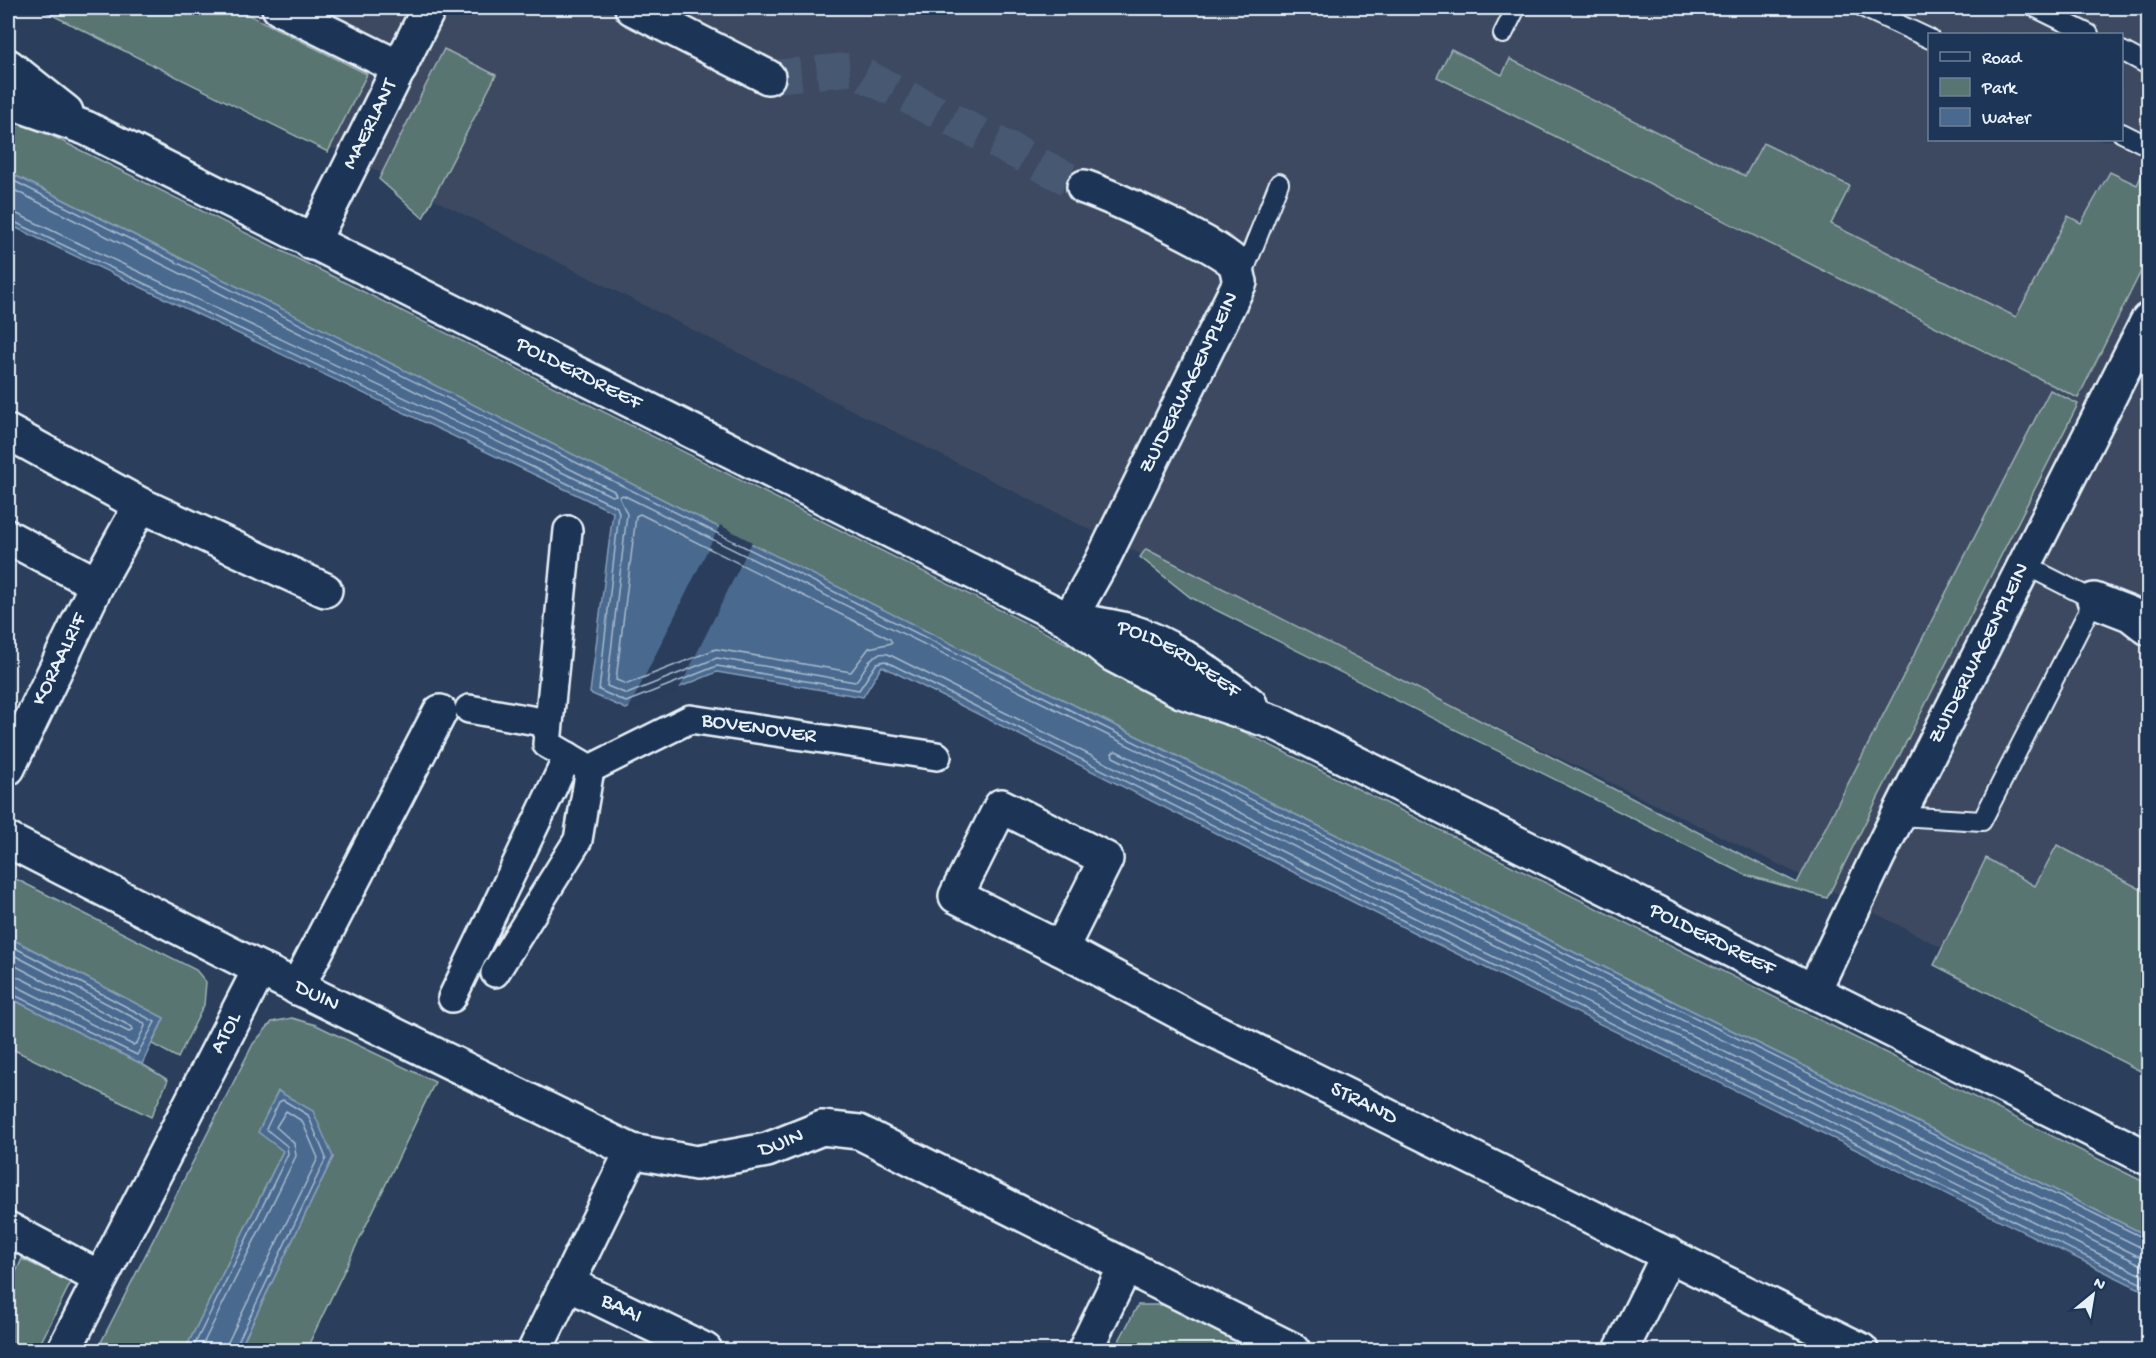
<svg xmlns="http://www.w3.org/2000/svg" width="2156" height="1358" font-family="'Gochi Hand',sans-serif">
  <rect width="100%" height="100%" fill="#2b3e5b"/>
  <filter id="ink" filterUnits="userSpaceOnUse"><feTurbulence type="fractalNoise" baseFrequency=".0167" numOctaves="2"/><feDisplacementMap in="SourceGraphic" scale="12" xChannelSelector="R" yChannelSelector="G"/><feConvolveMatrix kernelMatrix="1 2 1 2 8 2 1 2 1" color-interpolation-filters="sRGB"/></filter>
  <g filter="url(#ink)">
    <!-- built -->
    <path fill="#3c4960" fill-rule="evenodd" d="M 54,8 L 2148,8 L 2148,1055 L 1823,886 L 1062,516 ZM 1930,34 L 2122,34 L 2122,140 L 1930,140 Z"/>
    <!-- green -->
    <path fill="#597572" stroke="#a0b3b5" stroke-width="1.5" d="M 38,8 L 235,8 L 367,74 L 328,152 Z
      M 444,49 L 496,75 L 423,218 L 379,179 Z
      M 1451,49 L 1502,75 L 1510,59 L 1745,176 L 1763,143 L 1850,186 L 1831,224 L 2016,317 L 2068,216 L 2081,223 L 2110,172 L 2137,185 L 2148,161 L 2148,257 L 2078,398 L 1437,77 Z
      M 8,114 L 2148,1184 L 2148,1236 L 1104,720 L 8,172 Z
      M 2050,390 L 2078,404 L 1827,898 L 1746,875 L 1190,597 L 1140,557 L 1146,549 L 1797,883 Z
      M 2057,845 L 2148,893 L 2148,1075 L 1934,965 L 1986,858 L 2035,886 Z
      M 8,875 L 196,970 L 206,982 L 204,1005 L 178,1058 L 152,1044 L 164,1018 L 8,937 Z
      M 8,997 L 142,1064 L 168,1080 L 151,1117 L 8,1047 Z
      M 292,1018 L 316,1025 L 435,1082 L 306,1350 L 239,1350 L 333,1157 L 283,1151 L 185,1350 L 97,1350 L 253,1044 L 272,1022 Z
      M 22,1259 L 71,1282 L 37,1350 L 8,1350 L 8,1289 Z
      M 1138,1305 L 1166,1305 L 1257,1350 L 1114,1350 Z"/>
    <!-- water -->
    <path fill="#49698f" stroke="#899fb9" stroke-width="1.5" d="M 8,172 L 1104,720 L 2148,1236 L 2148,1293 L 1431,941 L 882,666 L 863,697 L 717,672 L 626,709 L 590,693 L 613,512 L 8,224 Z
      M 8,937 L 164,1018 L 142,1064 L 8,997 Z
      M 278,1091 L 313,1111 L 333,1157 L 239,1350 L 185,1350 L 283,1151 L 258,1132 Z"/>
    <!-- pier -->
    <path fill="#2b3e5b" d="M 720,525 L 752,542 L 678,691 L 627,712 Z"/>
    <g fill="none" stroke-linecap="round" stroke-linejoin="round">
      <!-- shore -->
      <path stroke="#a8bbce" stroke-width="1.5" d="M 8,178 L 1102,726 L 2148,1240
        M 8,187 L 614,491 L 616,495 L 612,496 L 15,213 L 8,211
        M 8,219 L 617,507 L 619,513 L 599,690 L 626,702 L 717,666 L 859,690 L 877,663 L 885,661 L 1434,936 L 2148,1287
        M 640,514 L 890,639 L 892,643 L 869,648 L 851,672 L 716,649 L 627,684 L 616,680 L 636,516 Z
        M 8,944 L 155,1022 L 137,1055 L 8,992
        M 8,952 L 144,1023 L 145,1026 L 137,1043 L 133,1045 L 16,986 L 8,985
        M 8,962 L 132,1027 L 133,1030 L 129,1032 L 20,978 L 8,976
        M 2148,1248 L 2140,1247 L 623,495 L 619,497 L 627,514 L 607,686 L 627,694 L 717,658 L 855,682 C 866,671 869,650 888,654 L 1437,929 L 2148,1278
        M 2148,1257 L 2136,1255 L 1116,751 L 1112,753 L 1113,757 L 2148,1268
        M 192,1350 L 288,1154 L 287,1146 L 266,1129 L 279,1102 L 283,1100 L 308,1115 L 326,1158 L 234,1350
        M 200,1350 L 296,1156 L 294,1143 L 276,1127 L 286,1111 L 302,1121 L 318,1158 L 228,1342 L 226,1350"/>
      <!-- minor-tunnel -->
      <path stroke="#475973" stroke-width="33" stroke-dasharray="33 16" stroke-linecap="butt" d="M 768,77 L 852,69 L 1084,187"/>
      <!-- service casing -->
      <g stroke="#e8f1f8" stroke-width="22">
        <path id="service" d="M 1864,8 L 1930,39
          M 2036,8 L 2089,34
          M 1503,34 L 1516,8
          M 2122,51 L 2148,65
          M 2122,133 L 2148,146
          M 1240,281 L 1279,183
          M 1899,816 L 1982,821 L 2094,600 L 2025,565"/>
      </g>
      <!-- pedestrian casing -->
      <g stroke="#e8f1f8" stroke-width="32">
        <g id="pedestrian">
          <path id="s1" d="M 568,530 L 547,744 L 590,769 L 690,719 L 937,756"/>
          <path d="M 469,709 L 548,723"/>
          <path d="M 495,973 L 578,840 L 590,769"/>
          <path d="M 452,998 L 568,756"/>
        </g>
      </g>
      <!-- minor casing -->
      <g stroke="#e8f1f8" stroke-width="38">
        <g id="minor">
          <path d="M 279,8 L 400,68"/>
          <path d="M 632,8 L 768,77"/>
          <path id="s2" d="M 312,243 L 429,8"/>
          <path d="M 8,432 L 141,505 L 325,590"/>
          <path d="M 8,537 L 97,584"/>
          <path d="M 2094,600 L 2130,614 L 2148,628"/>
          <path id="s3" d="M 1069,620 L 1101,563 L 1240,282 C 1238,277 1238,269 1235,264 C 1222,246 1110,196 1084,187"/>
          <path id="s4" d="M 8,768 L 97,584 L 141,505"/>
          <path d="M 1001,806 L 1106,859 L 1061,949 L 956,896 Z"/>
          <path id="s5" d="M 8,840 L 260,969 L 632,1151 L 696,1163 L 767,1150 L 822,1128 L 859,1132 L 1293,1350"/>
          <path id="s6" d="M 1061,949 L 1205,1026 L 1861,1350"/>
          <path d="M 297,988 L 440,712"/>
          <path id="s7" d="M 1814,990 L 1878,856 L 2148,320"/>
          <path d="M 8,1229 L 100,1278"/>
          <path id="s8" d="M 569,1284 L 705,1350"/>
          <path id="s9" d="M 64,1350 L 260,969"/>
          <path d="M 535,1350 L 632,1151"/>
          <path d="M 1085,1350 L 1125,1267"/>
          <path d="M 1621,1350 L 1669,1254"/>
        </g>
      </g>
      <!-- tertiary casing -->
      <g stroke="#e8f1f8" stroke-width="38">
        <g id="tertiary">
          <path d="M 8,66 L 66,112"/>
          <path id="s10" d="M 8,101 L 86,128 L 1069,620 L 1113,655 L 1181,691 L 1276,723 L 2148,1158"/>
          <path id="s11" d="M 1071,620 C 1089,623 1108,625 1126,630 C 1172,643 1212,676 1250,704"/>
        </g>
      </g>
      <!-- service -->
      <use href="#service" stroke="#1d3557" stroke-width="18"/>
      <!-- pedestrian -->
      <use href="#pedestrian" stroke="#1d3557" stroke-width="27"/>
      <!-- minor -->
      <use href="#minor" stroke="#1d3557" stroke-width="33"/>
      <!-- tertiary -->
      <use href="#tertiary" stroke="#1d3557" stroke-width="33"/>
    </g>
  </g>
  <g text-anchor="middle" dominant-baseline="central" stroke-width="4.5" stroke-linejoin="round" paint-order="stroke">
    <!-- street labels -->
    <g font-size="22" fill="#e8f1f8" stroke="#1d3557">
      <text stroke="none"><textPath href="#s2" startOffset="132">MAERLANT</textPath></text>
      <text stroke="none"><textPath href="#s10" startOffset="633">POLDERDREEF</textPath></text>
      <text stroke="none"><textPath href="#s3" startOffset="266">ZUIDERWAGENPLEIN</textPath></text>
      <text stroke="none"><textPath href="#s7" startOffset="375">ZUIDERWAGENPLEIN</textPath></text>
      <text stroke="none"><textPath href="#s4" startOffset="120">KORAALRIF</textPath></text>
      <text stroke="none"><textPath href="#s11" startOffset="116">POLDERDREEF</textPath></text>
      <text stroke="none"><textPath href="#s1" startOffset="446">BOVENOVER</textPath></text>
      <text stroke="none"><textPath href="#s10" startOffset="1902">POLDERDREEF</textPath></text>
      <text stroke="none"><textPath href="#s5" startOffset="346">DUIN</textPath></text>
      <text stroke="none"><textPath href="#s9" startOffset="356">ATOL</textPath></text>
      <text stroke="none"><textPath href="#s6" startOffset="340">STRAND</textPath></text>
      <text stroke="none"><textPath href="#s5" startOffset="850">DUIN</textPath></text>
      <text stroke="none"><textPath href="#s8" startOffset="58">BAAI</textPath></text>
    </g>
  </g>
  <!-- margin -->
  <rect width="2156" height="1358" fill="none" stroke="#1d3557" stroke-width="30"/>
  <rect x="15" y="15" width="2126" height="1328" fill="none" stroke="#e8f1f8" stroke-width="2" filter="url(#ink)"/>
  <!-- legend -->
  <rect x="1928" y="33" width="195" height="108" fill="#1d3557" stroke="#6e8097" stroke-width="1.5"/>
  <rect x="1940" y="52" width="30" height="9" fill="#1d3557" stroke="#6e8097" stroke-width="1.5"/>
  <text x="1982" y="63" font-size="18" fill="#e8f1f8">Road</text>
  <rect x="1940" y="78" width="30" height="18" fill="#597572" stroke="#6e8097" stroke-width="1.5"/>
  <text x="1982" y="93" font-size="18" fill="#e8f1f8">Park</text>
  <rect x="1940" y="108" width="30" height="18" fill="#49698f" stroke="#6e8097" stroke-width="1.5"/>
  <text x="1982" y="123" font-size="18" fill="#e8f1f8">Water</text>
  <!-- north arrow -->
  <g transform="translate(2093 1295) rotate(30)" stroke="#1d3557" stroke-width="4.5" paint-order="stroke">
  <path d="M0-4.5L10 22L0 15L-10 22Z" fill="#e8f1f8"/>
  <text y="-9" font-size="16" font-weight="bold" text-anchor="middle" fill="#e8f1f8">N</text>
  </g>
</svg>
